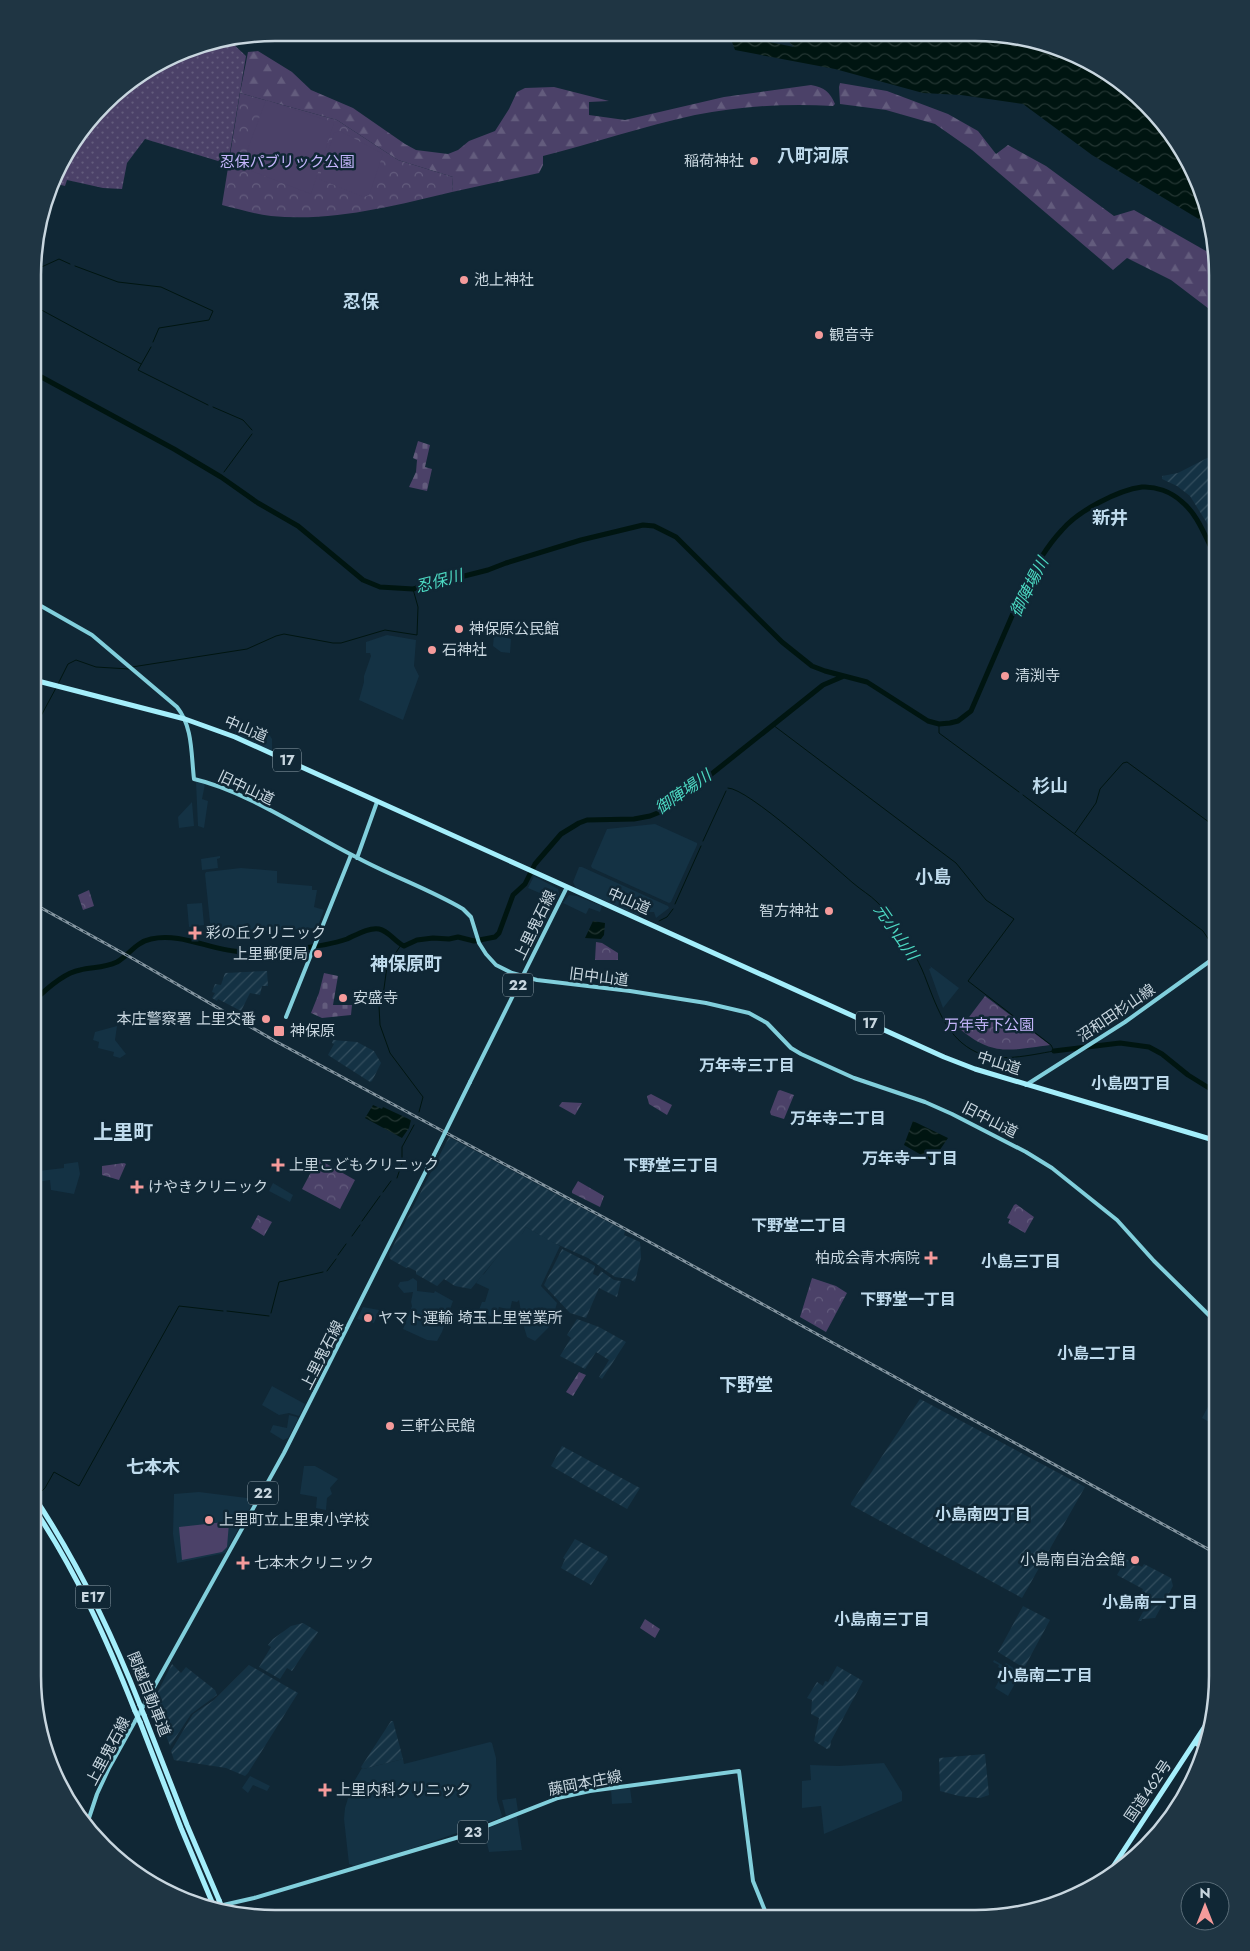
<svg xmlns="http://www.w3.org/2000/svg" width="1250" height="1951" font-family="Jost,'Noto Sans JP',sans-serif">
  <defs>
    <pattern id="industrial-furrows" width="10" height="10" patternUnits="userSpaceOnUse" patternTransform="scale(1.25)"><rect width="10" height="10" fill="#143244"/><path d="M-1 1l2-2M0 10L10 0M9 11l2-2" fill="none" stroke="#354f5f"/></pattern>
    <pattern id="grass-dots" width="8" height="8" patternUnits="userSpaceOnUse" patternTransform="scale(1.25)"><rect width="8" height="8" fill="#4b4168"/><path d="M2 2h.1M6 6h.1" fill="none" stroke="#635c7d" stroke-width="1.8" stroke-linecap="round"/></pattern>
    <pattern id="forest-firs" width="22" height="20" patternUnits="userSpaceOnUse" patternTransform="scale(1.25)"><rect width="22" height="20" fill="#4b4168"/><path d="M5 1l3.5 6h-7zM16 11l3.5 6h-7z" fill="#635c7d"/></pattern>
    <pattern id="cemetery-stones" width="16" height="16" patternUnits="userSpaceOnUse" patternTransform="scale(1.25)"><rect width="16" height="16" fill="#4b4168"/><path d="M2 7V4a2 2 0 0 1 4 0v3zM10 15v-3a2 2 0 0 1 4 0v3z" fill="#635c7d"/></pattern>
    <pattern id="park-crowns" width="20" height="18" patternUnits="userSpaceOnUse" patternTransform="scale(1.25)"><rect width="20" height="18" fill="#4b4168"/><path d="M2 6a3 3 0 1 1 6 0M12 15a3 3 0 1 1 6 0" fill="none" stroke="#635c7d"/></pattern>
    <pattern id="water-waves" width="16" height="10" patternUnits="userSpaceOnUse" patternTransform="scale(1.25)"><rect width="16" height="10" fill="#001511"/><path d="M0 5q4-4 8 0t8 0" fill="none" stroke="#243633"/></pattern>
  </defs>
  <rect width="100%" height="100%" fill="#102735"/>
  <!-- built -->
  <path fill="#143244" d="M 387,635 L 416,640 L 414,666 L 419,676 L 403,720 L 359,700 L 364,682 L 364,676 L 371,656 L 370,653 L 366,653 L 366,642 Z
    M 494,635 L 511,639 L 510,653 L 501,652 L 493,646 Z
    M 247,725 L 263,730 L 265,728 L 272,739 L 272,751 L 235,734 L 236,727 Z
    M 196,782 L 205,784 L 202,799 L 208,801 L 204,828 L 198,826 Z
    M 192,802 L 194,826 L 179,828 L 178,817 Z
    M 655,824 L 697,843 L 697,845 L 671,902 L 669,903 L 592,868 L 591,866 L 607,829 Z
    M 220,856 L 220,858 L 217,859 L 218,868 L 202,870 L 201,859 Z
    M 579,867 L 582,867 L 668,906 L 669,908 L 656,918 L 654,912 L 643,912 L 638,916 L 576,888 L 573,882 Z
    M 241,868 L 277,871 L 277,883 L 312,886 L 312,890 L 317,890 L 314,907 L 324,910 L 317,928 L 212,934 L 211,932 L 205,874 L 206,872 Z
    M 534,876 L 558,889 L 559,894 L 556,900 L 528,888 Z
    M 569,895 L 577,896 L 602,906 L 600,912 L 589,908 L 586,914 L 563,903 Z
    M 202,903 L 204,925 L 189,927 L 187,904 Z
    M 930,966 L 959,988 L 943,1008 L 929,969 L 931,968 Z
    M 117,1026 L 115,1040 L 126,1054 L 120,1058 L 113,1056 L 114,1052 L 98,1048 L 99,1042 L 93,1040 L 95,1032 Z
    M 78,1162 L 80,1174 L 74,1194 L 51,1190 L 50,1180 L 37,1182 L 38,1171 L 64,1168 L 64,1164 Z
    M 273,1183 L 293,1195 L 290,1202 L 269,1191 Z
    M 526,1227 L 560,1246 L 541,1286 L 557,1303 L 551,1325 L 535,1341 L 527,1337 L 523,1324 L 519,1300 L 517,1302 L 512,1301 L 510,1310 L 499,1307 L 495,1319 L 479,1310 L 482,1302 L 485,1302 L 489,1289 L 476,1283 L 482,1275 L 484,1274 L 506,1245 L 522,1234 Z
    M 413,1278 L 417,1281 L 417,1291 L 434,1293 L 435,1291 L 453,1301 L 442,1332 L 437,1341 L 427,1340 L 403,1329 L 412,1306 L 411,1302 L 413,1292 L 404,1293 L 398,1286 L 400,1282 L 408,1281 Z
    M 363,1307 L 379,1310 L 374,1323 L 357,1319 Z
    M 272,1386 L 305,1404 L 299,1416 L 289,1413 L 279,1415 L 262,1405 Z
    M 1211,1401 L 1217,1405 L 1217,1426 L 1202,1418 Z
    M 289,1415 L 297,1417 L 298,1419 L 288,1438 L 283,1440 L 270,1432 L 273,1425 L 287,1428 Z
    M 304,1466 L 315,1466 L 338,1479 L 330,1488 L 332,1494 L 327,1498 L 326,1510 L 316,1508 L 317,1497 L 300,1494 Z
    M 199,1492 L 255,1499 L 225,1553 L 177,1563 L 173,1534 L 174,1494 Z
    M 994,1660 L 1004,1666 L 1006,1663 L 1021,1673 L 1008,1696 L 995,1688 L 1004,1671 L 998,1667 L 999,1665 L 993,1662 Z
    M 118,1718 L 125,1718 L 127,1726 L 115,1748 L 107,1756 L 106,1739 L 113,1727 L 119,1726 Z
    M 490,1742 L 492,1743 L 496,1758 L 497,1799 L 502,1816 L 500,1818 L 411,1849 L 355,1866 L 349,1864 L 344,1819 L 345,1808 L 352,1785 L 362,1768 L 363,1769 L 403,1759 L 404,1764 Z
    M 884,1763 L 902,1792 L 902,1801 L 824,1834 L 821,1806 L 802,1808 L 802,1781 L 811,1780 L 810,1765 L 839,1766 Z
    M 250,1776 L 270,1786 L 267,1791 L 253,1785 L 248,1793 L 242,1788 Z
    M 630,1788 L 632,1803 L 612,1804 L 611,1790 Z
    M 516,1798 L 518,1811 L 506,1816 L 502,1800 Z
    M 517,1816 L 522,1850 L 489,1852 L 484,1830 Z"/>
  <!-- industrial -->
  <path fill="url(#industrial-furrows)" d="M 1213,455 L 1217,458 L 1217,539 L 1190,496 L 1177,486 L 1162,479 L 1162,476 L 1178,473 Z
    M 267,971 L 268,986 L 262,986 L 260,995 L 250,993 L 241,1011 L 218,999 L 217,1001 L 212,998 L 215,993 L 212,992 L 215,984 L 221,985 L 225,973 Z
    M 333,1040 L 357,1042 L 374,1051 L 381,1063 L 372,1081 L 370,1082 L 328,1055 L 334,1044 L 332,1043 Z
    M 449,1137 L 625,1231 L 624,1235 L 640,1242 L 641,1257 L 635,1282 L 629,1279 L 615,1277 L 588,1258 L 552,1242 L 526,1227 L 520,1238 L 508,1247 L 506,1246 L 471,1289 L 455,1286 L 444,1279 L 437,1286 L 416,1274 L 416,1271 L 408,1267 L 406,1268 L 390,1259 L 389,1254 Z
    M 562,1249 L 595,1266 L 593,1274 L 598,1276 L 601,1271 L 614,1280 L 621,1281 L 617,1297 L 599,1288 L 586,1318 L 570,1313 L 544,1285 Z
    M 577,1319 L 599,1327 L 626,1342 L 602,1379 L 599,1377 L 609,1360 L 596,1352 L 585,1369 L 560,1356 L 571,1338 L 567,1335 Z
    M 920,1399 L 1085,1487 L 1022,1598 L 851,1505 L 851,1503 Z
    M 562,1446 L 640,1488 L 627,1509 L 551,1466 Z
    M 575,1539 L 607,1556 L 608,1559 L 591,1585 L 561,1568 L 565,1559 L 563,1558 Z
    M 1126,1559 L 1142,1567 L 1144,1564 L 1171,1578 L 1173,1586 L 1155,1618 L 1142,1619 L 1141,1621 L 1138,1621 L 1150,1599 L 1147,1597 L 1148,1594 L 1142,1591 L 1143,1589 L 1117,1575 Z
    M 1023,1606 L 1050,1620 L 1024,1668 L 998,1652 Z
    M 303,1623 L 318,1632 L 292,1671 L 287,1668 L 280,1679 L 259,1667 L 271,1647 L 268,1645 L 273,1639 L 291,1626 Z
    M 172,1664 L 181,1673 L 186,1667 L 215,1690 L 217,1695 L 191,1714 L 170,1746 L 153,1701 Z
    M 249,1665 L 298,1693 L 248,1773 L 245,1776 L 226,1768 L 174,1760 L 171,1751 L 193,1714 L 214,1700 Z
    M 837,1666 L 863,1681 L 831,1741 L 830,1748 L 827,1749 L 814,1741 L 819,1718 L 811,1714 L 812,1700 L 807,1698 L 817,1682 L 823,1686 L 825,1681 L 828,1682 Z
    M 391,1721 L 393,1721 L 403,1759 L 363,1769 L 361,1767 Z
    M 985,1754 L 989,1795 L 980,1798 L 959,1796 L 940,1791 L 939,1758 Z"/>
  <!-- grass -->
  <path fill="url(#grass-dots)" d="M 230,41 L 246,56 L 228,164 L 145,139 L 127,163 L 122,189 L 103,188 L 67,180 L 65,186 L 53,183 L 58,167 L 115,93 L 182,51 Z"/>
  <!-- forest -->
  <path fill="url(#forest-firs)" d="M 258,51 L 292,72 L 311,90 L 353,108 L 405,144 L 416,150 L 448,154 L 458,150 L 469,141 L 495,131 L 509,109 L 517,92 L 525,88 L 554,87 L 609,101 L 589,102 L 589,115 L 625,120 L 724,97 L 811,85 C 824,87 830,92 835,104 L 833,106 C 788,103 740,106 695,115 C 644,126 594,143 543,156 L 543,165 L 539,173 L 452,192 L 453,177 L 398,160 L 337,120 L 240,93 L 248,52 Z
    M 840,83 L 887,91 L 948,114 L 978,131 L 996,154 L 1008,145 L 1046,166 L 1114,216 L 1134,210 L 1213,255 L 1217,275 L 1217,315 L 1171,280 L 1127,258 L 1113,270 L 972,150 L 935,124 L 886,110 L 840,104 L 839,87 Z"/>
  <!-- cemetery -->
  <path fill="url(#cemetery-stones)" d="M 418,441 L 430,445 L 425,467 L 432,469 L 427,491 L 409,487 L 416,472 L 417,460 L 413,458 Z
    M 324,973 L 338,976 L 333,1005 L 352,1005 L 351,1015 L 322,1018 L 311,1013 L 319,993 Z
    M 579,1372 L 586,1375 L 573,1396 L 566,1392 Z"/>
  <!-- park -->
  <path fill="url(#park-crowns)" d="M 240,93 L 337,120 L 398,160 L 453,177 L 452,192 C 393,206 333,222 271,216 C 255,214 238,209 222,205 Z
    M 89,890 L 94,906 L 83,910 L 78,895 Z
    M 596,942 L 602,943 L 618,953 L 618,960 L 595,960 Z
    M 985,996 L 1050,1045 C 1011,1050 993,1057 960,1029 Z
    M 780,1090 L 794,1095 L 784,1119 L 771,1115 L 770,1112 L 778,1091 Z
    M 651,1094 L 672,1105 L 667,1115 L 649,1104 L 647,1096 Z
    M 562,1102 L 582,1103 L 575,1115 L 559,1106 Z
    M 318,1159 L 355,1180 L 340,1209 L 302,1189 Z
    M 124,1163 L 126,1164 L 119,1180 L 102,1175 L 102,1166 Z
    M 578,1181 L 604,1196 L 600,1207 L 572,1193 L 572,1191 Z
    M 1016,1204 L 1034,1217 L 1025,1233 L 1008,1223 L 1010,1219 L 1007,1218 L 1014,1205 Z
    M 258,1215 L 272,1222 L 264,1236 L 251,1228 Z
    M 812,1278 L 836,1286 L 847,1293 L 826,1332 L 800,1317 Z
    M 645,1619 L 660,1629 L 655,1638 L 640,1628 Z"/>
  <!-- pitch -->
  <path fill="#4b4168" d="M 266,100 L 334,123 L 311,194 L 241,167 Z
    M 340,131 L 383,154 L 369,195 L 364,197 L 319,179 L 334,133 Z
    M 224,1522 L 229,1523 L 227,1547 L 222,1552 L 182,1560 L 179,1527 Z"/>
  <!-- water -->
  <path fill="url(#water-waves)" d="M 781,34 L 1007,35 L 1068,51 L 1122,82 L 1167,127 L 1199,182 L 1207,224 L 1092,155 L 1023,104 L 961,95 L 923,93 L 835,69 L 735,50 L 732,42 L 736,35 L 794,47 Z
    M 593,921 L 605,923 L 604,935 L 601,939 L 585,938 Z
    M 373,1105 L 382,1109 L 383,1107 L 411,1120 L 409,1128 L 402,1138 L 365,1118 Z
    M 913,1121 L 948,1138 L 933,1160 L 930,1160 L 904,1145 Z"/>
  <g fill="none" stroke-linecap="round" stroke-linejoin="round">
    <!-- stream -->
    <path stroke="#001511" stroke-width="1" d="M 75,266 L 118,282 L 161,287 L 213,311 L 209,320 L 159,328 L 153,342
      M 35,270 L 59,259 L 70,264
      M 36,307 L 141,364
      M 151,347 L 138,370 L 208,405
      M 213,407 L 243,420 L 252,430
      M 224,472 L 252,434
      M 221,477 L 222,476
      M 132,667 L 247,649 L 276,636 L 284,634 L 333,643 L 341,643 L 385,630 L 417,635 L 418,607 L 413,589
      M 58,684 L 68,664 L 76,660 L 96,667 L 129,669
      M 939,724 L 939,733 L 1019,792
      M 34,729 L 56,688
      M 728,788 C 748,788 833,866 853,883 C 861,890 870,895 877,902 C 886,911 894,922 901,932 C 911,947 921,965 927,982 C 937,1008 948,1039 976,1052 C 999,1063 1030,1055 1054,1051 L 1051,1045 L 968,981 L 1014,919 L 986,900 L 956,863 L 773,725
      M 1023,795 L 1203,931 L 1217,952
      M 1075,833 L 1096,803 L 1100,789 L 1123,763 L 1127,762 L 1217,828
      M 703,841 L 726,791
      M 675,904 L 701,846
      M 659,921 L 667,917 L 673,909
      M 383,996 L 387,966 L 401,945
      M 380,1001 L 379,1006 L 380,1025 L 390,1053 L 423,1097 L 419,1112
      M 397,1178 L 402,1163 L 402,1147 L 414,1125
      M 383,1192 L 391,1181
      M 362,1221 L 380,1196
      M 352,1236 L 360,1225
      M 338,1255 L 346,1244
      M 327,1271 L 336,1259
      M 227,1311 L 269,1316
      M 271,1313 L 279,1282 L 323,1272
      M 42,1491 L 45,1488 L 54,1472 L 79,1486 L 179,1306 L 223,1311"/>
    <!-- river -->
    <path stroke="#001511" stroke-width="5" d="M 34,373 L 174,449 L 221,477 L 258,503 L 298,526 L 363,580 L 380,587 L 413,589 L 488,570 L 506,563 L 581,540 L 643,525 L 654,526 L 676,537 L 782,642 L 812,666 L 825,671 L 867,682 L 928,721 L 939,724 L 950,723 L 958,721 L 971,711 L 1024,588 C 1035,567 1046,547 1062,530 C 1078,511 1118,490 1142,487 C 1156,486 1171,492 1181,501 C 1199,515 1206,540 1217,559
      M 33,1002 C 45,990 63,973 80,970 C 93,967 104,968 117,962 C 129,955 136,942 151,939 C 183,932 213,952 245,952 C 272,952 321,948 347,939 C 356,935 369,927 379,929 C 389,931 395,942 404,946 L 417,940 L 433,938 L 449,939 L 458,937 L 474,941 L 495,937 L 499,933 L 513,895 L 525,884 L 535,864 L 561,834 L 579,823 L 587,820 L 634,819 L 650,816 L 660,812 L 709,776 L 823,685 L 844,676
      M 1054,1051 L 1120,1043 L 1149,1047 L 1162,1054 L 1188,1075 L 1217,1093"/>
    <!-- major -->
    <path stroke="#81cfdc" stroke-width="4" d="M 34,602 L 92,635 L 177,707 C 193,727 191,754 194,779 C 247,791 306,832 356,857 C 391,876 429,889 463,909 L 471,917 L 479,943 L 486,954 L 496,965 L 512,973 L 537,980 L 630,991 L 706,1003 L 749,1013 L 767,1023 L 791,1048 L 801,1054 L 854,1078 L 925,1102 L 952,1114 L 1026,1152 L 1052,1168 L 1117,1220 L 1154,1261 L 1217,1323
      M 357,858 L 377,802
      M 286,1017 L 351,855
      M 470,1082 L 567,887
      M 1026,1085 L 1125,1022 L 1217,956
      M 86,1827 L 97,1794 L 109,1768 L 284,1453 L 434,1155
      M 210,1908 L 254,1898 L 459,1837 L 558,1798 L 590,1791 L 739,1771 L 753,1881 L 768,1918"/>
    <!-- highway -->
    <path stroke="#a4eefb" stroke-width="5" d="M 34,680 L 185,719 L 235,737 L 944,1057 L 975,1069 L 1217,1141
      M 33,1495 C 77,1561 111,1631 140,1705
      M 33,1507 C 76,1571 107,1640 135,1711
      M 144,1715 L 187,1825 L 219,1900
      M 140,1722 L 181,1828 L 212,1902
      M 1197,1744 L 1209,1728
      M 1105,1879 L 1211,1717"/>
    <!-- rail casing -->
    <g stroke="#83949f" stroke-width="3">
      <path id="rail" d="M 34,904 L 130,957 L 275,1041 L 644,1239 L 1217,1554"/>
    </g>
    <!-- rail -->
    <use href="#rail" stroke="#102735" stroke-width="1" stroke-dasharray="4" stroke-linecap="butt"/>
    <!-- major-bridge -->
    <path stroke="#81cfdc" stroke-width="4" d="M 434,1155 L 470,1082"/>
    <!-- highway-bridge -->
    <path stroke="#a4eefb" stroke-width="5" d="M 140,1705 L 144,1715
      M 135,1711 L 140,1722
      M 219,1900 L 223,1910
      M 212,1902 L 215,1909"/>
  </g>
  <!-- markers -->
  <g fill="#f59b9b" stroke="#102735" stroke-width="2">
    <circle cx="754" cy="161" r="5"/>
    <circle cx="464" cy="280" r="5"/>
    <circle cx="819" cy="335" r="5"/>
    <circle cx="459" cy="629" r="5"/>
    <circle cx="432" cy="650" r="5"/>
    <circle cx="1005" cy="676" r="5"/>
    <circle cx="829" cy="911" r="5"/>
    <path d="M192.5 925.5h5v5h5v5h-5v5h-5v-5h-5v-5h5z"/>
    <circle cx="318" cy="954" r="5"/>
    <circle cx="343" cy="998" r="5"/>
    <circle cx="266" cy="1019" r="5"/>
    <rect x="273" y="1025" width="12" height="12" rx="2.5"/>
    <path d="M275.5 1157.5h5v5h5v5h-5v5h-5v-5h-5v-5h5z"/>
    <path d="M134.5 1179.5h5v5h5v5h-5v5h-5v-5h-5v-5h5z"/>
    <path d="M928.5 1250.5h5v5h5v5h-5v5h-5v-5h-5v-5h5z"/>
    <circle cx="368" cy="1318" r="5"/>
    <circle cx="390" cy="1426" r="5"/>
    <circle cx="209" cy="1520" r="5"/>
    <circle cx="1135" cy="1560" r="5"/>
    <path d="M240.5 1555.5h5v5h5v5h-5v5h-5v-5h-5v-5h5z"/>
    <path d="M322.5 1782.5h5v5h5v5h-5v5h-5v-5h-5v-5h5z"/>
  </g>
  <g text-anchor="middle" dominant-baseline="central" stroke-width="5" stroke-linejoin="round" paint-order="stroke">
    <!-- shield labels -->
    <g fill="#102735" stroke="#91a2ac" stroke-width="1">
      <rect x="273" y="748.5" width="28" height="23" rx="4"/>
      <rect x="503" y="973.5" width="30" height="23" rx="4"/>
      <rect x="856" y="1011.5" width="28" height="23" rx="4"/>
      <rect x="248" y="1481.5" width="30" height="23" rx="4"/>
      <rect x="75.5" y="1585.5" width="35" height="23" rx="4"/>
      <rect x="458" y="1820.5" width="30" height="23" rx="4"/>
    </g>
    <g font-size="14" font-weight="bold" fill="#c8d6df">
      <text x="287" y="760">17</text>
      <text x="518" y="985">22</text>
      <text x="870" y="1023">17</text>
      <text x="263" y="1493">22</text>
      <text x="93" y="1597">E17</text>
      <text x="473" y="1832">23</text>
    </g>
    <!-- poi labels -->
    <g font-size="15" fill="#c8d6df" stroke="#102735" text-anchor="start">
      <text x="744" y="161" text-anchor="end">稲荷神社</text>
      <text x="474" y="280">池上神社</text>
      <text x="829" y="335">観音寺</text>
      <text x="469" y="629">神保原公民館</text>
      <text x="442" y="650">石神社</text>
      <text x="1015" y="676">清渕寺</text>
      <text x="819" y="911" text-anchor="end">智方神社</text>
      <text x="206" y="933">彩の丘クリニック</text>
      <text x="308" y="954" text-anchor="end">上里郵便局</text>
      <text x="353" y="998">安盛寺</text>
      <text x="256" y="1019" text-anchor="end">本庄警察署 上里交番</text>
      <text x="290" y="1031">神保原</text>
      <text x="289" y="1165">上里こどもクリニック</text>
      <text x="148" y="1187">けやきクリニック</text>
      <text x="920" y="1258" text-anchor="end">柏成会青木病院</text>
      <text x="378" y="1318">ヤマト運輸 埼玉上里営業所</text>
      <text x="400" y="1426">三軒公民館</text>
      <text x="219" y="1520">上里町立上里東小学校</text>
      <text x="1125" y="1560" text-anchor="end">小島南自治会館</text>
      <text x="254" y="1563">七本木クリニック</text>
      <text x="336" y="1790">上里内科クリニック</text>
    </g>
    <!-- park labels -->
    <g font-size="15" fill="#c4b5fb" stroke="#102735">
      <text x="287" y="162">忍保パブリック公園</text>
      <text x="989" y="1025">万年寺下公園</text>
    </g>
    <!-- street labels -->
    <g font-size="15" fill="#c8d6df" stroke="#102735">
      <text transform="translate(246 729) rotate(23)">中山道</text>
      <text transform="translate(246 788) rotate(25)">旧中山道</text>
      <text transform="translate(629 901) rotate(24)">中山道</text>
      <text transform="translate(535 925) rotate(-64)">上里鬼石線</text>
      <text transform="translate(599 977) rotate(7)">旧中山道</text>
      <text transform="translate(1116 1013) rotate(-34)">沼和田杉山線</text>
      <text transform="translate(999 1063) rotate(18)">中山道</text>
      <text transform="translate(990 1120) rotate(27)">旧中山道</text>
      <text transform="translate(322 1355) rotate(-63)">上里鬼石線</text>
      <text transform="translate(149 1694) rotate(68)">関越自動車道</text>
      <text transform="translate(108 1751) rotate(-62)">上里鬼石線</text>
      <text transform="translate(585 1783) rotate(-11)">藤岡本庄線</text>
      <text transform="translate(1148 1791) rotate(-56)">国道462号</text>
    </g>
    <!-- water labels -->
    <g font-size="16" font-style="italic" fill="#4cd8c2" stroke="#102735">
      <text transform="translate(439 581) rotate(-15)">忍保川</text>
      <text transform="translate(1029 587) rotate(-63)">御陣場川</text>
      <text transform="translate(683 792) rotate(-35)">御陣場川</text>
      <text transform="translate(896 932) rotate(55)">元小山川</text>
    </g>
    <!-- neighbourhood labels -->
    <g font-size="16" font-weight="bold" fill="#bfdbed" stroke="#102735">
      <text x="747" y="1065">万年寺三丁目</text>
      <text x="1131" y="1083">小島四丁目</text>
      <text x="838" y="1118">万年寺二丁目</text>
      <text x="910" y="1158">万年寺一丁目</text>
      <text x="671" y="1165">下野堂三丁目</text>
      <text x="799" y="1225">下野堂二丁目</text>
      <text x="1021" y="1261">小島三丁目</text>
      <text x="908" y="1299">下野堂一丁目</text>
      <text x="1097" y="1353">小島二丁目</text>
      <text x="983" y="1514">小島南四丁目</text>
      <text x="1150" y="1602">小島南一丁目</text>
      <text x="882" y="1619">小島南三丁目</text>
      <text x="1045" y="1675">小島南二丁目</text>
    </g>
    <!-- quarter labels -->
    <g font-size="18" font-weight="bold" fill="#bfdbed" stroke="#102735">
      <text x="813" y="156">八町河原</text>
      <text x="361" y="302">忍保</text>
      <text x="1110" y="518">新井</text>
      <text x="1050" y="786">杉山</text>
      <text x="933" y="877">小島</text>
      <text x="406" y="964">神保原町</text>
      <text x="746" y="1385">下野堂</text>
      <text x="153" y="1467">七本木</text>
    </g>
    <!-- district labels -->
    <g font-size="20" font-weight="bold" fill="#bfdbed" stroke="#102735">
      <text x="123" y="1132">上里町</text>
    </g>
  </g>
  <!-- crop -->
  <path d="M0 0H1250V1951H0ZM275 41H975A234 234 0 0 1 1209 275V1676A234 234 0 0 1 975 1910H275A234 234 0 0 1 41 1676V275A234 234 0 0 1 275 41Z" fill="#1f3543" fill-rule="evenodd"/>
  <path fill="none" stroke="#c8d6df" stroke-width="2.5" d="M275 41H975A234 234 0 0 1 1209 275V1676A234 234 0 0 1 975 1910H275A234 234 0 0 1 41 1676V275A234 234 0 0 1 275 41Z"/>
  <!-- north arrow -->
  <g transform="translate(1205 1906)"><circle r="24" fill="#102735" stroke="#5a6d79"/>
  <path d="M0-4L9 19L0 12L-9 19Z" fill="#f59b9b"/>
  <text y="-8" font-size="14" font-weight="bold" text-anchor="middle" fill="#c8d6df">N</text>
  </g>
</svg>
